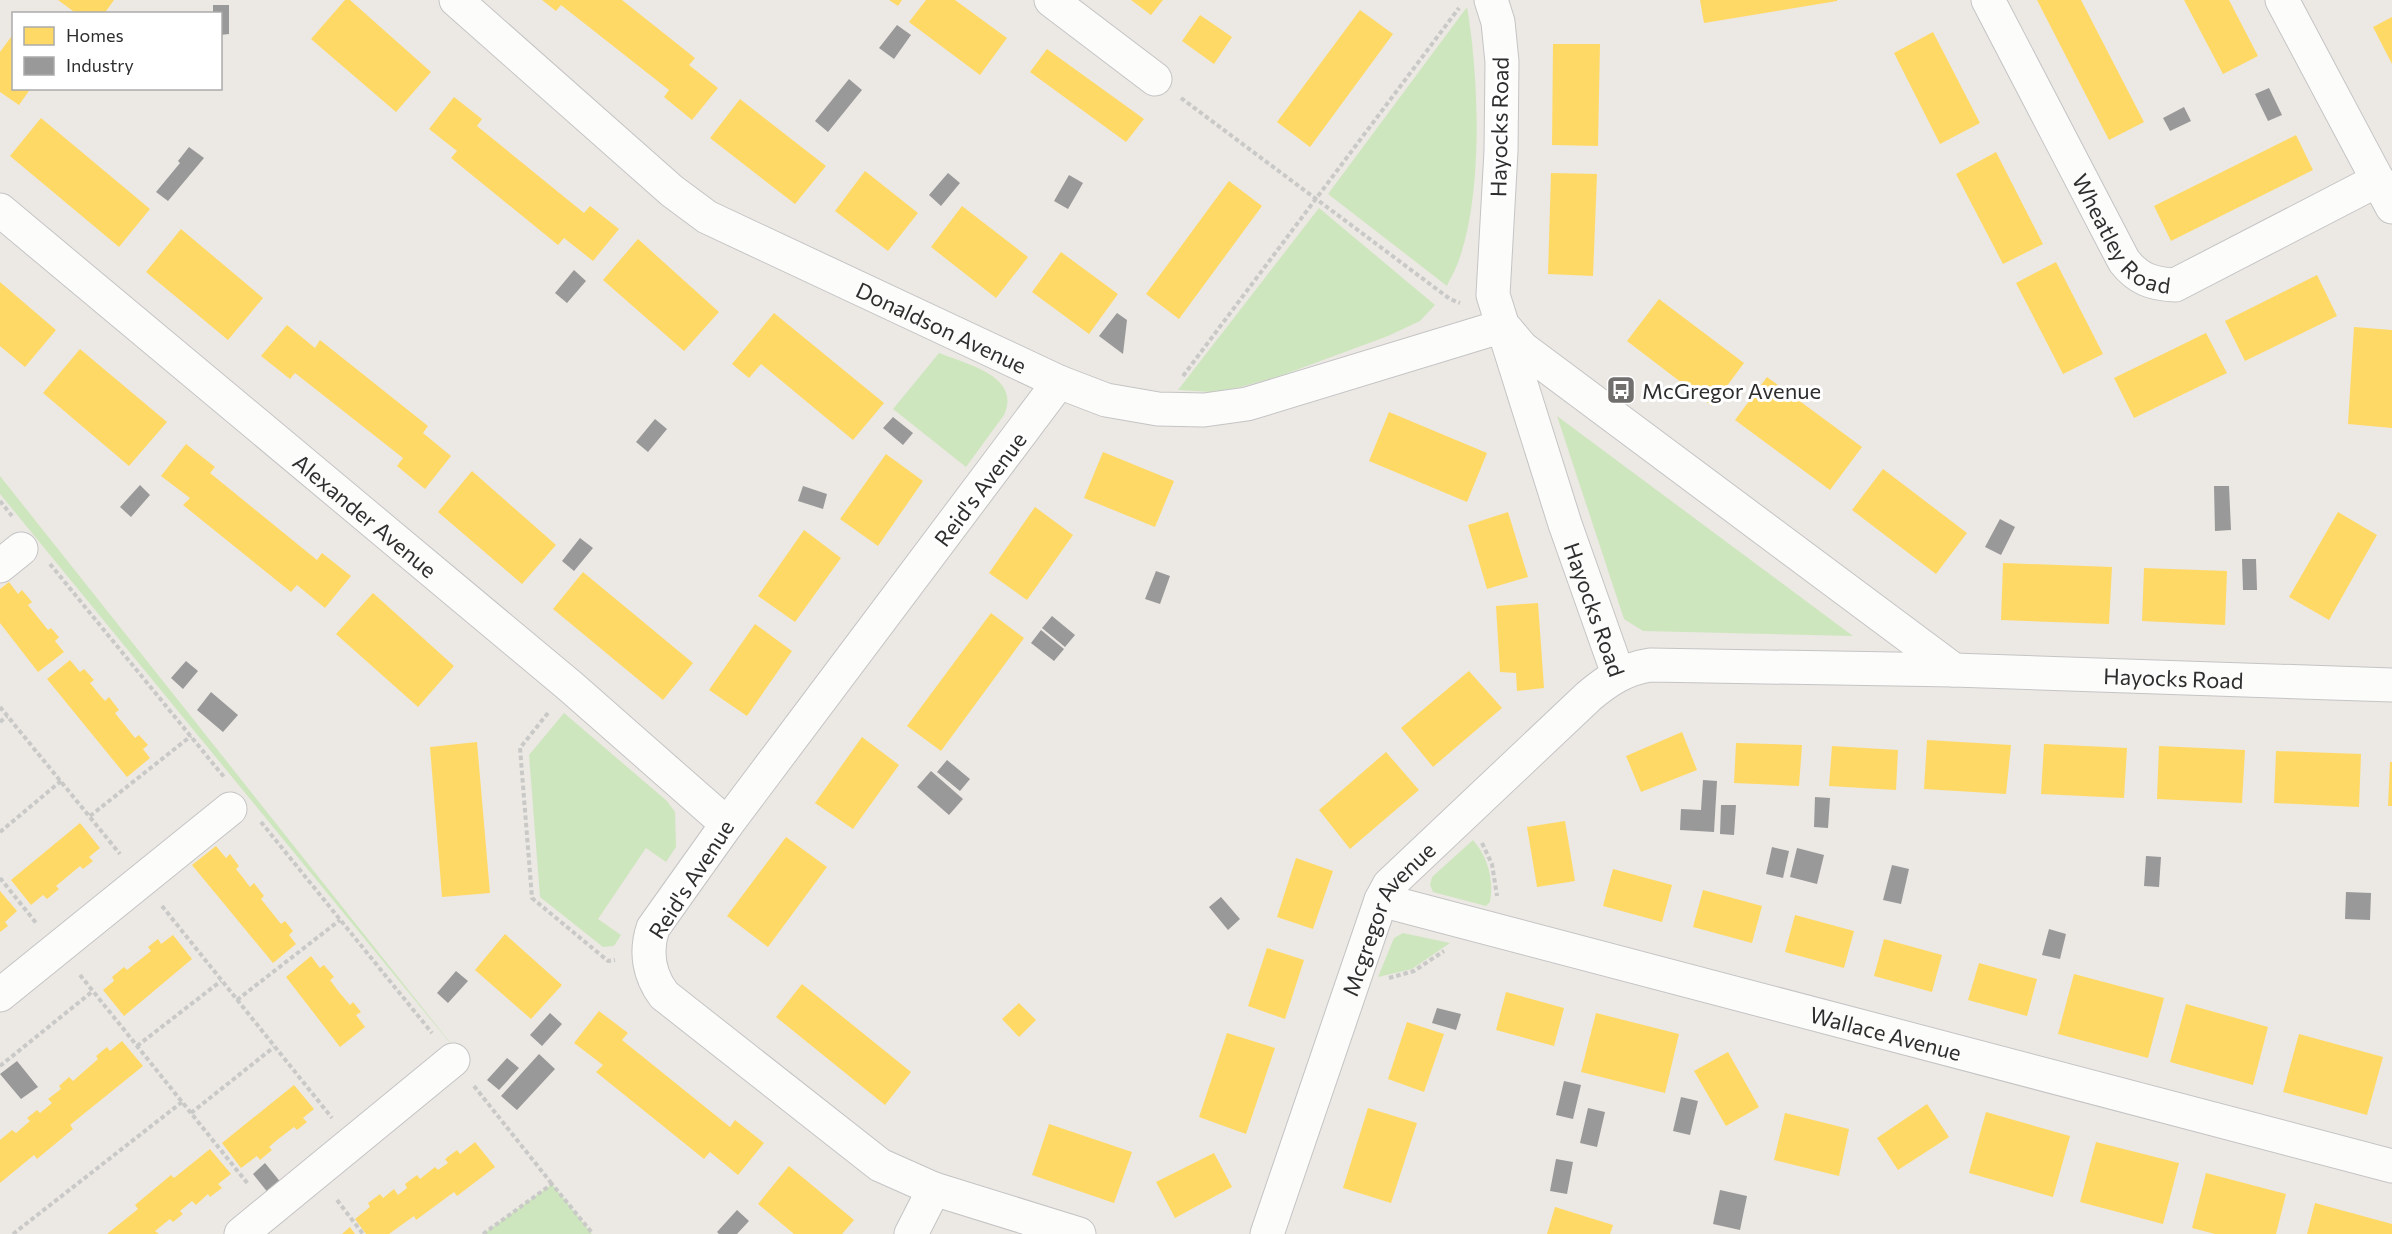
<svg xmlns="http://www.w3.org/2000/svg" width="2392" height="1234" font-family="Commissioner,sans-serif">
  <rect width="100%" height="100%" fill="#ece8e4"/>
  <!-- green -->
  <path fill="#cee6be" d="M 1467,7 C 1479,76 1483,190 1460,257 C 1457,267 1451,277 1447,286 L 1328,194 Z
    M 1319,208 L 1435,305 L 1420,321 L 1388,336 L 1280,376 L 1237,388 L 1211,392 L 1178,390 Z
    M 939,353 C 966,364 1022,376 1004,415 L 966,467 L 893,409 Z
    M 1557,416 L 1853,636 L 1643,631 L 1624,619 Z
    M 0,476 L 464,1060 L 0,494 Z
    M 564,713 L 667,801 L 675,812 L 676,847 L 666,862 L 646,848 L 598,919 L 621,935 L 614,946 L 603,947 L 540,897 L 529,755 Z
    M 1473,840 C 1488,857 1494,880 1490,902 L 1486,906 L 1433,892 L 1430,885 L 1432,877 Z
    M 1403,933 L 1450,943 L 1412,969 L 1378,977 L 1394,938 Z
    M 552,1184 L 592,1234 L 483,1234 Z"/>
  <!-- homes -->
  <path fill="#ffd966" d="M 58,0 L 114,0 L 104,14 L 77,14 Z
    M 345,0 L 350,0 L 431,72 L 396,112 L 311,39 Z
    M 542,0 L 622,0 L 695,58 L 689,65 L 718,88 L 692,120 L 664,97 L 669,90 L 561,5 L 556,11 Z
    M 889,0 L 902,0 L 898,6 Z
    M 926,0 L 955,0 L 1007,38 L 980,75 L 909,22 Z
    M 1131,0 L 1163,0 L 1151,15 Z
    M 1700,0 L 1837,0 L 1837,1 L 1704,23 Z
    M 2037,0 L 2081,0 L 2144,122 L 2109,140 Z
    M 2184,0 L 2229,0 L 2258,56 L 2223,74 Z
    M 1360,10 L 1393,34 L 1310,147 L 1277,122 Z
    M 1200,15 L 1232,37 L 1214,64 L 1182,41 Z
    M 2392,17 L 2392,64 L 2373,27 Z
    M 1933,32 L 1980,123 L 1940,144 L 1894,53 Z
    M 14,33 L 14,88 L 31,88 L 19,105 L 0,92 L 0,52 Z
    M 1553,44 L 1600,44 L 1598,146 L 1552,145 Z
    M 1047,49 L 1144,119 L 1126,142 L 1030,72 Z
    M 454,97 L 482,119 L 477,126 L 584,213 L 590,206 L 619,229 L 593,261 L 564,238 L 558,245 L 451,158 L 457,151 L 429,129 Z
    M 740,99 L 826,166 L 795,204 L 710,138 Z
    M 41,118 L 150,209 L 119,247 L 10,156 Z
    M 2296,135 L 2313,170 L 2171,241 L 2154,206 Z
    M 1996,152 L 2043,244 L 2003,264 L 1956,174 Z
    M 865,171 L 918,213 L 888,251 L 835,211 Z
    M 1551,173 L 1597,174 L 1593,276 L 1548,274 Z
    M 1229,181 L 1262,206 L 1179,319 L 1146,294 Z
    M 962,206 L 1028,257 L 996,298 L 931,247 Z
    M 181,229 L 263,298 L 228,340 L 146,272 Z
    M 638,239 L 719,312 L 684,351 L 603,280 Z
    M 1061,252 L 1118,294 L 1089,334 L 1032,292 Z
    M 2056,262 L 2103,354 L 2063,374 L 2016,283 Z
    M 2317,275 L 2337,316 L 2245,361 L 2225,321 Z
    M 0,282 L 56,330 L 25,367 L 0,346 Z
    M 1659,299 L 1744,363 L 1712,406 L 1627,341 Z
    M 774,313 L 884,403 L 853,440 L 761,364 L 749,378 L 732,364 Z
    M 287,325 L 315,348 L 320,340 L 428,426 L 423,433 L 451,456 L 425,489 L 397,466 L 403,458 L 295,373 L 290,379 L 261,356 Z
    M 2354,327 L 2392,330 L 2392,428 L 2348,424 Z
    M 2206,333 L 2227,373 L 2134,418 L 2114,378 Z
    M 80,349 L 167,422 L 129,466 L 43,393 Z
    M 1767,377 L 1862,447 L 1830,490 L 1735,420 Z
    M 1389,412 L 1487,453 L 1467,502 L 1369,461 Z
    M 186,444 L 215,467 L 210,473 L 317,560 L 322,553 L 351,576 L 325,608 L 297,585 L 291,592 L 183,505 L 190,498 L 161,476 Z
    M 1103,452 L 1174,481 L 1155,527 L 1084,498 Z
    M 886,454 L 923,481 L 878,546 L 840,519 Z
    M 1883,469 L 1967,533 L 1936,574 L 1852,510 Z
    M 472,471 L 556,545 L 522,584 L 438,512 Z
    M 1035,507 L 1073,535 L 1027,600 L 989,573 Z
    M 1508,512 L 1528,577 L 1487,589 L 1468,525 Z
    M 2338,512 L 2377,535 L 2329,620 L 2289,597 Z
    M 804,530 L 841,558 L 795,622 L 758,596 Z
    M 2003,563 L 2112,567 L 2109,624 L 2001,620 Z
    M 2144,568 L 2227,571 L 2225,625 L 2142,621 Z
    M 583,572 L 693,663 L 663,700 L 553,609 Z
    M 9,582 L 18,594 L 22,590 L 32,602 L 28,605 L 48,630 L 51,628 L 59,637 L 55,641 L 64,652 L 38,672 L 0,623 L 0,589 Z
    M 373,593 L 454,666 L 418,707 L 336,634 Z
    M 1538,603 L 1544,688 L 1517,691 L 1516,673 L 1500,672 L 1496,606 Z
    M 991,613 L 1024,638 L 941,751 L 907,726 Z
    M 755,624 L 792,651 L 747,716 L 709,690 Z
    M 70,660 L 80,672 L 84,669 L 94,680 L 90,683 L 98,693 L 105,701 L 109,697 L 119,710 L 115,713 L 135,738 L 139,735 L 148,745 L 143,749 L 150,758 L 127,777 L 47,679 Z
    M 1469,671 L 1502,708 L 1433,767 L 1401,728 Z
    M 1682,732 L 1697,770 L 1641,792 L 1626,756 Z
    M 862,737 L 899,765 L 853,829 L 815,803 Z
    M 1927,740 L 2011,745 L 2006,794 L 1924,789 Z
    M 477,742 L 490,893 L 442,897 L 430,747 Z
    M 1736,743 L 1802,745 L 1799,786 L 1734,783 Z
    M 2044,744 L 2127,748 L 2124,798 L 2041,794 Z
    M 1832,746 L 1898,750 L 1896,790 L 1829,786 Z
    M 2159,746 L 2245,750 L 2242,803 L 2157,799 Z
    M 2276,751 L 2361,754 L 2359,807 L 2274,803 Z
    M 1386,752 L 1419,790 L 1350,849 L 1319,810 Z
    M 2390,762 L 2392,762 L 2392,806 L 2388,806 Z
    M 1565,821 L 1575,881 L 1537,887 L 1527,827 Z
    M 80,823 L 100,848 L 89,857 L 93,861 L 83,869 L 80,866 L 56,886 L 59,889 L 47,899 L 43,895 L 31,905 L 11,880 Z
    M 786,837 L 827,867 L 768,947 L 727,916 Z
    M 216,846 L 226,858 L 230,854 L 239,866 L 236,869 L 244,879 L 250,887 L 254,883 L 264,896 L 261,899 L 281,924 L 285,921 L 293,931 L 289,935 L 296,944 L 273,963 L 192,865 Z
    M 1296,858 L 1333,871 L 1313,929 L 1277,917 Z
    M 1613,869 L 1672,885 L 1662,922 L 1603,906 Z
    M 1703,890 L 1762,906 L 1752,943 L 1693,927 Z
    M 0,891 L 17,911 L 5,922 L 8,926 L 0,932 Z
    M 1795,915 L 1854,931 L 1844,968 L 1785,952 Z
    M 505,934 L 562,985 L 531,1019 L 475,970 Z
    M 173,935 L 192,959 L 124,1016 L 103,990 L 114,981 L 112,977 L 124,967 L 127,970 L 151,951 L 148,947 L 158,939 L 161,944 Z
    M 1884,939 L 1942,955 L 1932,992 L 1874,976 Z
    M 1267,948 L 1304,960 L 1285,1019 L 1248,1006 Z
    M 311,956 L 320,968 L 324,965 L 334,977 L 330,980 L 339,992 L 350,1005 L 353,1002 L 361,1012 L 356,1015 L 365,1027 L 340,1047 L 286,977 Z
    M 1979,963 L 2037,979 L 2027,1016 L 1968,1000 Z
    M 2074,974 L 2164,998 L 2148,1058 L 2058,1034 Z
    M 802,984 L 911,1072 L 885,1105 L 776,1017 Z
    M 1506,992 L 1564,1008 L 1554,1046 L 1496,1030 Z
    M 1019,1003 L 1036,1020 L 1019,1037 L 1002,1019 Z
    M 2186,1004 L 2268,1027 L 2253,1085 L 2170,1062 Z
    M 599,1011 L 628,1033 L 622,1040 L 730,1127 L 735,1120 L 764,1143 L 738,1175 L 710,1152 L 704,1159 L 596,1072 L 603,1065 L 574,1043 Z
    M 1596,1013 L 1679,1034 L 1665,1093 L 1581,1072 Z
    M 1407,1022 L 1444,1034 L 1424,1092 L 1388,1079 Z
    M 1227,1033 L 1275,1048 L 1246,1134 L 1199,1117 Z
    M 2299,1034 L 2383,1057 L 2367,1115 L 2283,1092 Z
    M 122,1041 L 143,1066 L 70,1125 L 73,1129 L 37,1159 L 34,1155 L 0,1183 L 0,1140 L 12,1130 L 16,1133 L 30,1121 L 27,1118 L 37,1110 L 40,1113 L 52,1103 L 48,1099 L 61,1089 L 59,1086 L 69,1077 L 73,1081 L 98,1059 L 96,1056 L 107,1047 L 110,1051 Z
    M 1728,1052 L 1759,1107 L 1726,1126 L 1694,1071 Z
    M 294,1085 L 314,1109 L 303,1118 L 307,1122 L 297,1130 L 294,1127 L 277,1140 L 269,1147 L 272,1150 L 260,1160 L 257,1156 L 241,1168 L 222,1143 Z
    M 1927,1104 L 1949,1137 L 1898,1170 L 1877,1138 Z
    M 1368,1108 L 1417,1123 L 1391,1203 L 1343,1188 Z
    M 1986,1112 L 2070,1136 L 2053,1197 L 1969,1173 Z
    M 1785,1113 L 1849,1129 L 1839,1176 L 1774,1160 Z
    M 1049,1124 L 1132,1152 L 1114,1203 L 1032,1175 Z
    M 475,1142 L 495,1167 L 457,1196 L 454,1192 L 416,1220 L 414,1216 L 389,1234 L 366,1234 L 355,1219 L 370,1207 L 368,1203 L 380,1194 L 383,1198 L 394,1189 L 398,1195 L 407,1188 L 405,1184 L 417,1175 L 420,1179 L 435,1167 L 438,1170 L 448,1163 L 445,1159 L 457,1150 L 460,1154 Z
    M 2096,1142 L 2179,1163 L 2163,1224 L 2080,1202 Z
    M 210,1149 L 231,1174 L 218,1184 L 222,1188 L 210,1197 L 208,1194 L 196,1205 L 192,1201 L 180,1211 L 183,1214 L 173,1222 L 170,1219 L 155,1231 L 159,1234 L 107,1234 L 138,1209 L 135,1205 L 171,1175 L 174,1178 Z
    M 1214,1153 L 1232,1187 L 1175,1218 L 1156,1182 Z
    M 789,1166 L 854,1220 L 842,1234 L 794,1234 L 758,1204 Z
    M 2206,1173 L 2286,1194 L 2276,1234 L 2215,1234 L 2192,1228 Z
    M 2315,1203 L 2392,1224 L 2392,1234 L 2307,1234 Z
    M 1555,1207 L 1613,1225 L 1610,1234 L 1547,1234 Z
    M 350,1227 L 355,1234 L 342,1234 Z"/>
  <!-- industry -->
  <path fill="#999" d="M 213,5 L 229,5 L 229,34 L 220,35 L 220,14 L 213,14 Z
    M 897,25 L 911,35 L 894,59 L 879,48 Z
    M 849,79 L 862,90 L 828,132 L 815,121 Z
    M 2269,88 L 2282,115 L 2268,121 L 2255,94 Z
    M 2184,107 L 2191,121 L 2170,131 L 2163,118 Z
    M 189,147 L 204,158 L 168,201 L 156,192 L 180,163 L 178,161 Z
    M 948,173 L 960,183 L 941,206 L 929,195 Z
    M 1069,175 L 1083,183 L 1068,209 L 1054,201 Z
    M 574,270 L 586,281 L 567,303 L 555,293 Z
    M 1117,313 L 1127,320 L 1123,354 L 1099,336 Z
    M 893,417 L 913,433 L 903,445 L 883,428 Z
    M 655,419 L 667,429 L 648,452 L 636,442 Z
    M 140,485 L 150,495 L 131,517 L 120,507 Z
    M 803,486 L 827,494 L 823,509 L 798,501 Z
    M 2214,486 L 2229,486 L 2231,530 L 2215,531 Z
    M 2000,519 L 2015,527 L 2001,555 L 1985,547 Z
    M 580,538 L 593,548 L 574,571 L 562,561 Z
    M 2242,559 L 2256,559 L 2257,590 L 2243,590 Z
    M 1156,571 L 1170,576 L 1160,604 L 1145,599 Z
    M 1052,616 L 1075,635 L 1065,647 L 1042,628 Z
    M 1041,630 L 1064,649 L 1054,661 L 1031,643 Z
    M 186,661 L 198,671 L 183,689 L 171,678 Z
    M 211,692 L 238,715 L 223,732 L 197,710 Z
    M 947,760 L 970,779 L 960,791 L 937,772 Z
    M 931,771 L 963,799 L 949,815 L 917,787 Z
    M 1703,780 L 1717,781 L 1714,832 L 1680,830 L 1681,809 L 1701,810 Z
    M 1815,797 L 1830,798 L 1828,828 L 1814,827 Z
    M 1721,805 L 1736,805 L 1734,835 L 1720,834 Z
    M 1772,847 L 1789,851 L 1783,878 L 1766,874 Z
    M 1797,848 L 1824,855 L 1817,884 L 1790,877 Z
    M 2146,856 L 2161,857 L 2159,887 L 2144,886 Z
    M 1892,865 L 1909,869 L 1901,904 L 1883,900 Z
    M 2346,892 L 2371,893 L 2370,920 L 2345,919 Z
    M 1221,897 L 1240,919 L 1228,930 L 1209,907 Z
    M 2049,929 L 2066,934 L 2060,959 L 2042,955 Z
    M 456,971 L 468,981 L 448,1003 L 437,993 Z
    M 1437,1008 L 1461,1014 L 1456,1030 L 1432,1023 Z
    M 550,1013 L 562,1024 L 542,1046 L 530,1035 Z
    M 539,1054 L 555,1069 L 517,1110 L 501,1096 Z
    M 507,1058 L 519,1068 L 499,1090 L 487,1080 Z
    M 17,1061 L 38,1087 L 21,1099 L 0,1074 Z
    M 1564,1081 L 1581,1085 L 1573,1119 L 1556,1115 Z
    M 1681,1097 L 1698,1101 L 1690,1135 L 1673,1131 Z
    M 1588,1108 L 1605,1112 L 1597,1147 L 1580,1143 Z
    M 1556,1159 L 1573,1162 L 1567,1194 L 1550,1191 Z
    M 265,1163 L 282,1184 L 269,1194 L 253,1174 Z
    M 1720,1190 L 1747,1196 L 1740,1230 L 1713,1224 Z
    M 737,1210 L 749,1221 L 737,1234 L 719,1234 L 717,1232 Z"/>
  <g fill="none" stroke-linecap="round" stroke-linejoin="round">
    <!-- minor casing -->
    <g stroke="#c5c4c5" stroke-width="35">
      <g id="minor">
        <path id="s1" d="M 456,0 L 672,191 L 707,217 L 1059,382 L 1106,400 L 1158,409 L 1204,410 L 1247,404 L 1503,326"/>
        <path d="M 1051,0 L 1155,79"/>
        <path id="s2" d="M 1491,0 L 1498,22 L 1502,62 L 1501,151 L 1493,295 L 1565,524 L 1618,674"/>
        <path id="s3" d="M 1988,0 L 2124,261 C 2138,279 2152,284 2175,285 L 2378,180"/>
        <path d="M 2282,0 L 2392,207"/>
        <path id="s4" d="M 0,210 L 570,686 L 727,824"/>
        <path d="M 1506,329 L 1522,348 L 1954,670"/>
        <path d="M 1059,382 L 727,824 L 653,928 C 645,952 649,975 664,995 L 880,1165 L 934,1189 L 1079,1234"/>
        <path d="M 0,566 L 21,549"/>
        <path id="s5" d="M 1381,900 L 2392,1166"/>
        <path d="M 0,995 L 230,809"/>
        <path d="M 241,1234 L 453,1060"/>
        <path d="M 911,1234 L 934,1189"/>
        <path id="s6" d="M 1267,1234 L 1381,900 L 1389,885 L 1589,696 C 1608,680 1625,669 1650,665 L 1954,670 L 2392,685"/>
      </g>
    </g>
    <!-- path -->
    <path stroke="#c9c9c8" stroke-width="4" stroke-dasharray="4.5 3" stroke-linecap="butt" d="M 1181,98 L 1450,299 L 1460,303
      M 1183,376 L 1459,8
      M 0,501 L 12,516
      M 50,564 L 224,777
      M 0,707 L 120,854
      M 548,713 L 520,748 L 532,898 L 608,961 L 615,960
      M 0,722 L 7,716
      M 90,816 L 191,736
      M 261,822 L 432,1033
      M 0,832 L 61,781
      M 1482,843 L 1492,864 L 1497,896
      M 0,878 L 37,924
      M 162,906 L 332,1118
      M 80,975 L 248,1184
      M 1389,978 L 1414,971 L 1444,951
      M 237,1000 L 340,920
      M 137,1046 L 221,981
      M 0,1066 L 93,991
      M 474,1086 L 552,1184
      M 191,1113 L 274,1047
      M 337,1200 L 363,1234
      M 13,1234 L 182,1102
      M 483,1234 L 552,1184 L 593,1234"/>
    <!-- minor -->
    <use href="#minor" stroke="#fcfcfb" stroke-width="33"/>
  </g>
  <!-- icons -->
  <defs>
    <g id="bus-square" transform="scale(1.5)"><rect x="-9" y="-9" width="18" height="18" rx="4" fill="#706f6e" stroke="#fff"/><path d="M-5-6H5V4H4V6H2V4H-2V6H-4V4H-5ZM-3.5-4V0h7V-4ZM-3.5 1.2v1.5H-2V1.2ZM2 1.2v1.5H3.5V1.2Z" fill="#fff"/></g>
  </defs>
  <g fill-rule="evenodd">
    <use href="#bus-square" x="1621" y="390"/>
  </g>
  <g text-anchor="middle" dominant-baseline="central" stroke-width="6" stroke-linejoin="round" paint-order="stroke">
    <!-- street labels -->
    <g font-size="22" fill="#2e2e2e" stroke="#fff">
      <text transform="translate(1499 127) rotate(-89)">Hayocks Road</text>
      <text stroke="none"><textPath href="#s3" startOffset="273">Wheatley Road</textPath></text>
      <text stroke="none"><textPath href="#s1" startOffset="591">Donaldson Avenue</textPath></text>
      <text transform="translate(980 489) rotate(-53)">Reid's Avenue</text>
      <text stroke="none"><textPath href="#s4" startOffset="476">Alexander Avenue</textPath></text>
      <text stroke="none"><textPath href="#s2" startOffset="627">Hayocks Road</textPath></text>
      <text stroke="none"><textPath href="#s6" startOffset="1238">Hayocks Road</textPath></text>
      <text transform="translate(691 879) rotate(-57)">Reid's Avenue</text>
      <text stroke="none"><textPath href="#s6" startOffset="340">Mcgregor Avenue</textPath></text>
      <text stroke="none"><textPath href="#s5" startOffset="522">Wallace Avenue</textPath></text>
    </g>
    <!-- poi labels -->
    <g font-size="22" fill="#2e2e2e" stroke="#fff" text-anchor="start">
      <text x="1642" y="390">McGregor Avenue</text>
    </g>
  </g>
  <!-- legend -->
  <rect x="12" y="12" width="210" height="78" fill="#ffffff" stroke="#ababab" stroke-width="1.5"/>
  <rect x="24" y="27" width="30" height="18" fill="#ffd966" stroke="#ababab" stroke-width="1.5"/>
  <text x="66" y="42" font-size="18" fill="#2e2e2e">Homes</text>
  <rect x="24" y="57" width="30" height="18" fill="#999999" stroke="#ababab" stroke-width="1.5"/>
  <text x="66" y="72" font-size="18" fill="#2e2e2e">Industry</text>
</svg>
